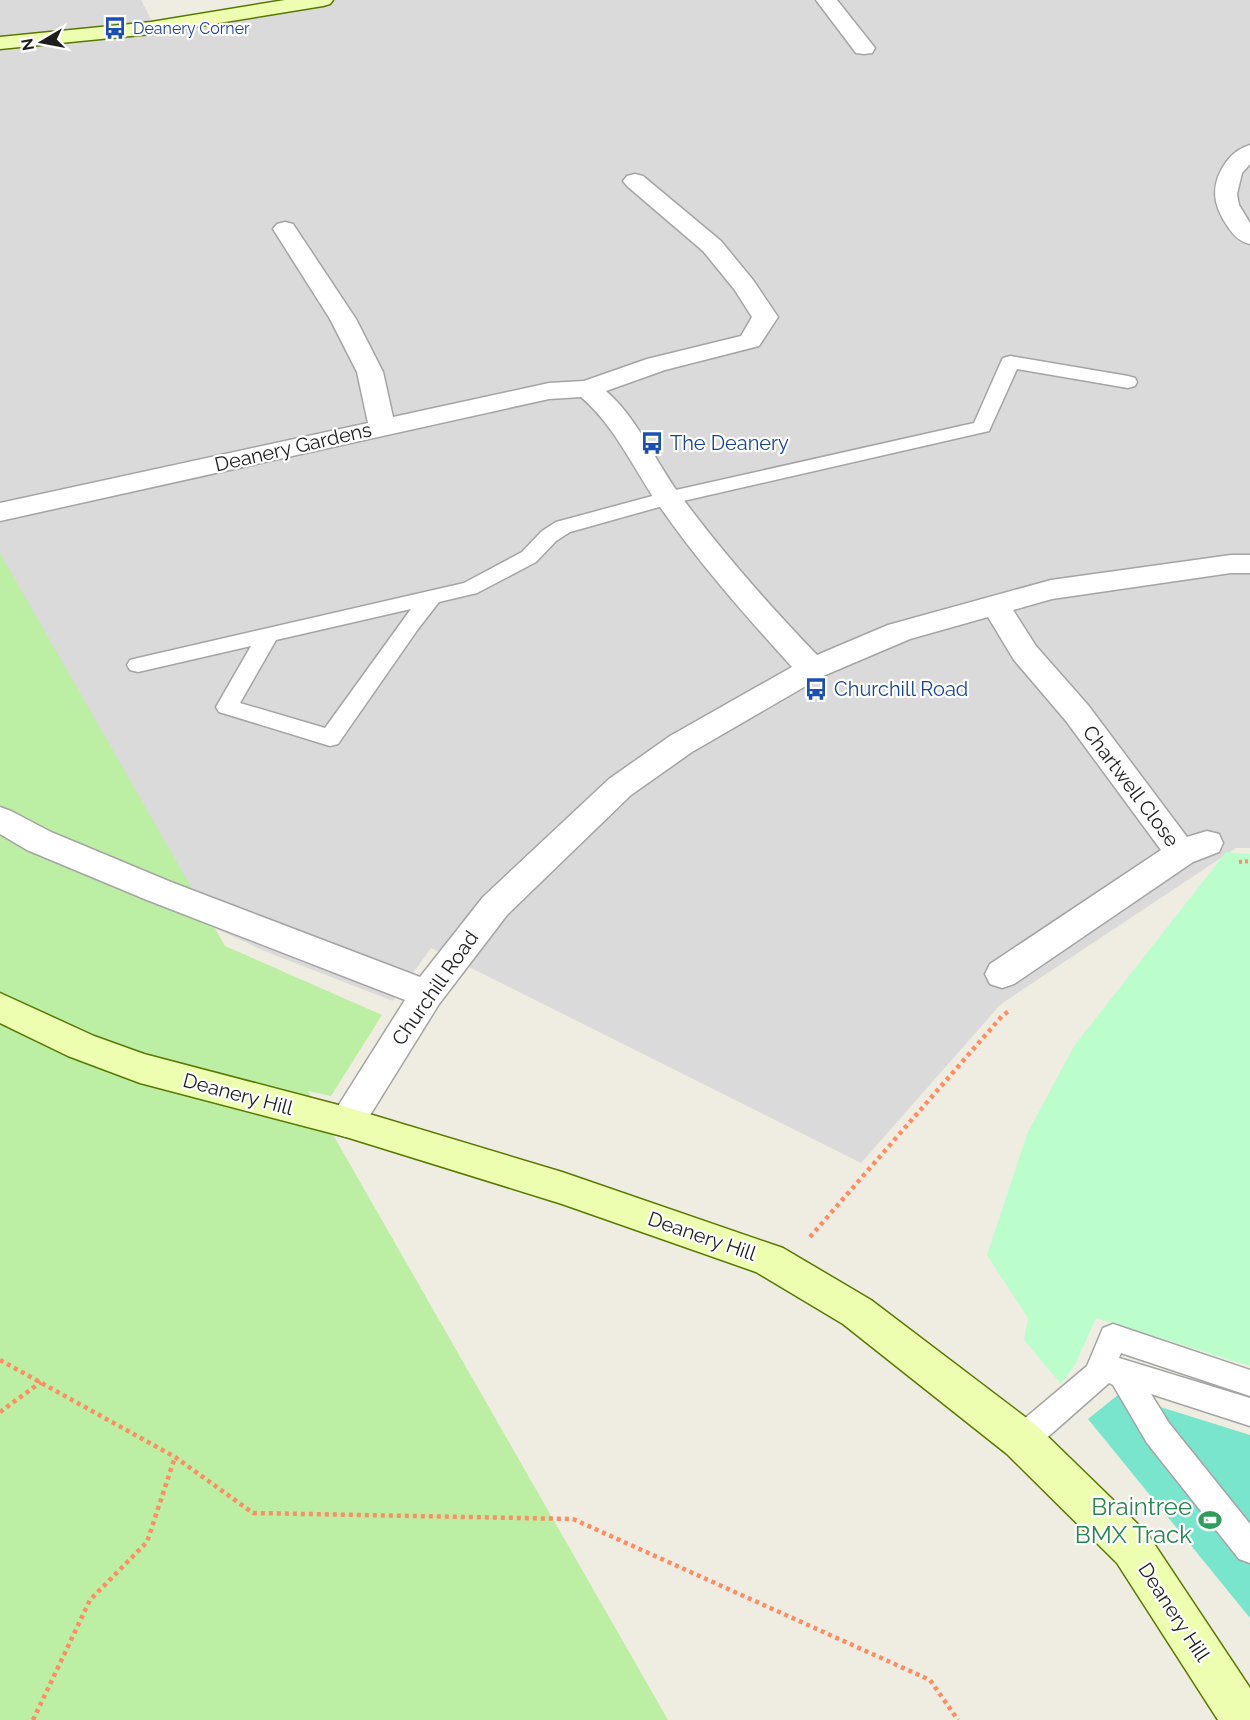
<svg xmlns="http://www.w3.org/2000/svg" width="1250" height="1720" font-family="Raleway,sans-serif">
  <rect width="100%" height="100%" fill="#efede2"/>
  <!-- residential -->
  <path fill="#dbdada" d="M 0,0 L 141,0 L 152,21 L 303,0 L 1250,0 L 1250,848 L 1236,848 L 1001,1004 L 861,1163 L 431,948 L 393,1001 L 269,953 L 170,908 L 0,821 Z"/>
  <!-- grass -->
  <path fill="#bceea3" d="M 0,553 L 225,946 L 382,1015 L 331,1096 L 308,1091 L 668,1720 L 0,1720 Z"/>
  <!-- park -->
  <path fill="#bbfecb" d="M 1226,852 L 1250,854 L 1250,1366 L 1096,1318 L 1075,1365 L 1061,1384 L 1024,1340 L 1028,1318 L 987,1255 L 1027,1134 L 1074,1046 Z"/>
  <!-- pitch -->
  <path fill="#79e5cd" d="M 1119,1394 L 1250,1435 L 1250,1618 L 1088,1419 Z"/>
  <g fill="none" stroke-linecap="round" stroke-linejoin="round">
    <!-- lane casing -->
    <g stroke="#a4a4a4" stroke-width="3">
      <path id="lane" d="M 1010,356 L 1128,376 L 1135,378 L 1137,382 L 1135,386 L 1128,388 L 1017,369 L 989,431 L 670,504 L 570,532 L 556,541 L 536,562 L 477,593 L 439,602 L 418,629 L 338,744 L 330,746 L 219,712 L 216,707 L 251,646 L 138,672 L 130,670 L 127,665 L 130,660 L 138,658 L 464,583 L 522,552 L 542,531 L 556,522 L 667,492 L 974,423 L 1001,362 L 1003,358 ZM 411,609 L 325,728 L 240,703 L 276,640 Z
        M 1113,1324 L 1250,1370 L 1250,1396 L 1121,1353 L 1119,1358 L 1250,1398 L 1250,1426 L 1151,1394 L 1169,1423 L 1250,1524 L 1250,1563 L 1239,1559 L 1147,1443 L 1113,1385 L 1109,1383 L 1033,1450 L 1022,1454 L 1011,1450 L 1007,1440 L 1011,1430 L 1087,1366 L 1103,1328 Z"/>
    </g>
    <!-- street casing -->
    <g stroke="#a4a4a4" stroke-width="3">
      <path id="street" d="M 816,0 L 837,0 L 875,48 L 872,53 L 864,54 L 856,53 Z
        M 1250,145 L 1250,164 L 1242,173 L 1237,194 L 1239,205 L 1250,223 L 1250,244 C 1240,242 1234,236 1228,227 C 1212,204 1210,184 1227,161 C 1233,153 1240,148 1250,145 Z
        M 635,174 L 643,176 L 721,241 L 753,280 L 778,317 L 759,346 L 665,370 L 606,391 C 638,419 655,461 680,495 C 722,552 768,604 817,655 L 888,625 L 1051,580 L 1231,555 L 1250,555 L 1250,573 L 1231,573 L 1052,599 L 1013,610 L 1036,646 L 1088,705 L 1187,837 L 1207,831 L 1219,834 L 1223,843 L 1219,852 L 1193,862 L 1014,984 L 1002,988 L 990,984 L 985,974 L 990,964 L 1161,850 L 1066,721 L 1014,660 L 988,617 L 910,639 L 823,676 L 692,752 L 631,795 L 507,915 L 439,1004 L 359,1133 L 346,1137 L 333,1133 L 328,1122 L 405,1000 L 147,900 L 27,850 L 0,834 L 0,807 L 11,811 L 51,832 L 171,882 L 420,977 L 483,897 L 609,779 L 670,736 L 792,667 C 745,615 698,562 658,504 C 633,468 615,426 581,397 L 549,399 L 0,521 L 0,503 L 368,423 L 357,372 L 330,319 L 273,229 L 277,224 L 285,222 L 293,224 L 356,319 L 383,372 L 393,417 L 549,383 L 584,381 L 647,359 L 741,336 L 752,317 L 734,289 L 703,251 L 627,186 L 623,181 L 627,176 Z"/>
    </g>
    <!-- secondary casing -->
    <g stroke="#587800" stroke-width="3">
      <path id="secondary" d="M 285,0 L 333,0 L 330,4 L 323,6 L 151,34 L 0,49 L 0,37 L 151,22 Z
        M 0,993 L 94,1036 L 144,1054 L 346,1107 L 562,1172 L 783,1248 L 871,1300 L 1037,1426 L 1147,1533 L 1250,1688 L 1250,1720 L 1218,1720 L 1117,1563 L 1007,1454 L 843,1324 L 756,1272 L 562,1204 L 346,1137 L 140,1083 L 68,1056 L 0,1023 Z"/>
    </g>
    <!-- path-far1 -->
    <path stroke="#ff8c63" stroke-width="4" stroke-dasharray="3 3" stroke-linecap="butt" d="M 1239,862 L 1250,861"/>
    <!-- path -->
    <path stroke="#ff8c63" stroke-width="4.5" stroke-dasharray="4 4" stroke-linecap="butt" d="M 810,1237 L 1002,1016 L 1009,1011
      M 0,1360 L 175,1457 L 253,1513 L 573,1519 L 930,1680 L 958,1720
      M 0,1412 L 41,1382
      M 33,1720 L 90,1600 L 147,1542 L 175,1457"/>
    <!-- lane -->
    <use href="#lane" fill="#fff" fill-rule="evenodd"/>
    <!-- street -->
    <use href="#street" fill="#fff" fill-rule="evenodd"/>
    <!-- secondary -->
    <use href="#secondary" fill="#eefeb1" fill-rule="evenodd"/>
  </g>
  <!-- icons -->
  <defs>
    <g id="bus-bare" transform="scale(1.8)"><path d="M-5-6H5V4H4V6H2V4H-2V6H-4V4H-5ZM-3.5-4V0h7V-4ZM-3.5 1.2v1.5H-2V1.2ZM2 1.2v1.5H3.5V1.2Z" fill="#1a4fb4" stroke="#fff" stroke-width="2.5" paint-order="stroke"/></g>
    <g id="stadium-bare" transform="scale(1.8)"><path d="M0-5a6.5 5 0 1 0 0 10a6.5 5 0 1 0 0-10ZM-3.5-1.8h7v3.6h-7Z" fill="#2e9e5b" stroke="#fff" stroke-width="2.5" paint-order="stroke"/></g>
  </defs>
  <g fill-rule="evenodd">
    <use href="#bus-bare" x="115" y="28"/>
    <use href="#bus-bare" x="652" y="443"/>
    <use href="#bus-bare" x="816" y="689"/>
    <use href="#stadium-bare" x="1210" y="1520"/>
  </g>
  <g text-anchor="middle" dominant-baseline="central" stroke-width="4.5" stroke-linejoin="round" paint-order="stroke">
    <!-- far-transit labels -->
    <g font-size="16" fill="#164399" stroke="#fff" text-anchor="start">
      <text x="133" y="28">Deanery Corner</text>
    </g>
    <!-- transit labels -->
    <g font-size="20" fill="#164399" stroke="#fff" text-anchor="start">
      <text x="670" y="443">The Deanery</text>
      <text x="834" y="689">Churchill Road</text>
    </g>
    <!-- street labels -->
    <g font-size="20" fill="#1d1d1d" stroke="#fff">
      <text transform="translate(293 447) rotate(-13)">Deanery Gardens</text>
      <text transform="translate(1131 786) rotate(53)">Chartwell Close</text>
      <text transform="translate(435 988) rotate(-55)">Churchill Road</text>
      <text transform="translate(238 1094) rotate(15)">Deanery Hill</text>
      <text transform="translate(702 1236) rotate(19)">Deanery Hill</text>
      <text transform="translate(1174 1612) rotate(57)">Deanery Hill</text>
    </g>
    <!-- near-leisure labels -->
    <g font-size="24" fill="#27864d" stroke="#fff" text-anchor="end">
      <text x="1192" y="1506">Braintree<tspan x="1192" dy="28">BMX Track</tspan></text>
    </g>
  </g>
  <!-- north arrow -->
  <g transform="translate(42 42) rotate(260)" stroke="#ffffff" stroke-width="4.5" paint-order="stroke">
  <path d="M0-4.5L10 22L0 15L-10 22Z" fill="#1d1d1d"/>
  <text y="-9" font-size="16" font-weight="bold" text-anchor="middle" fill="#1d1d1d">N</text>
  </g>
</svg>
